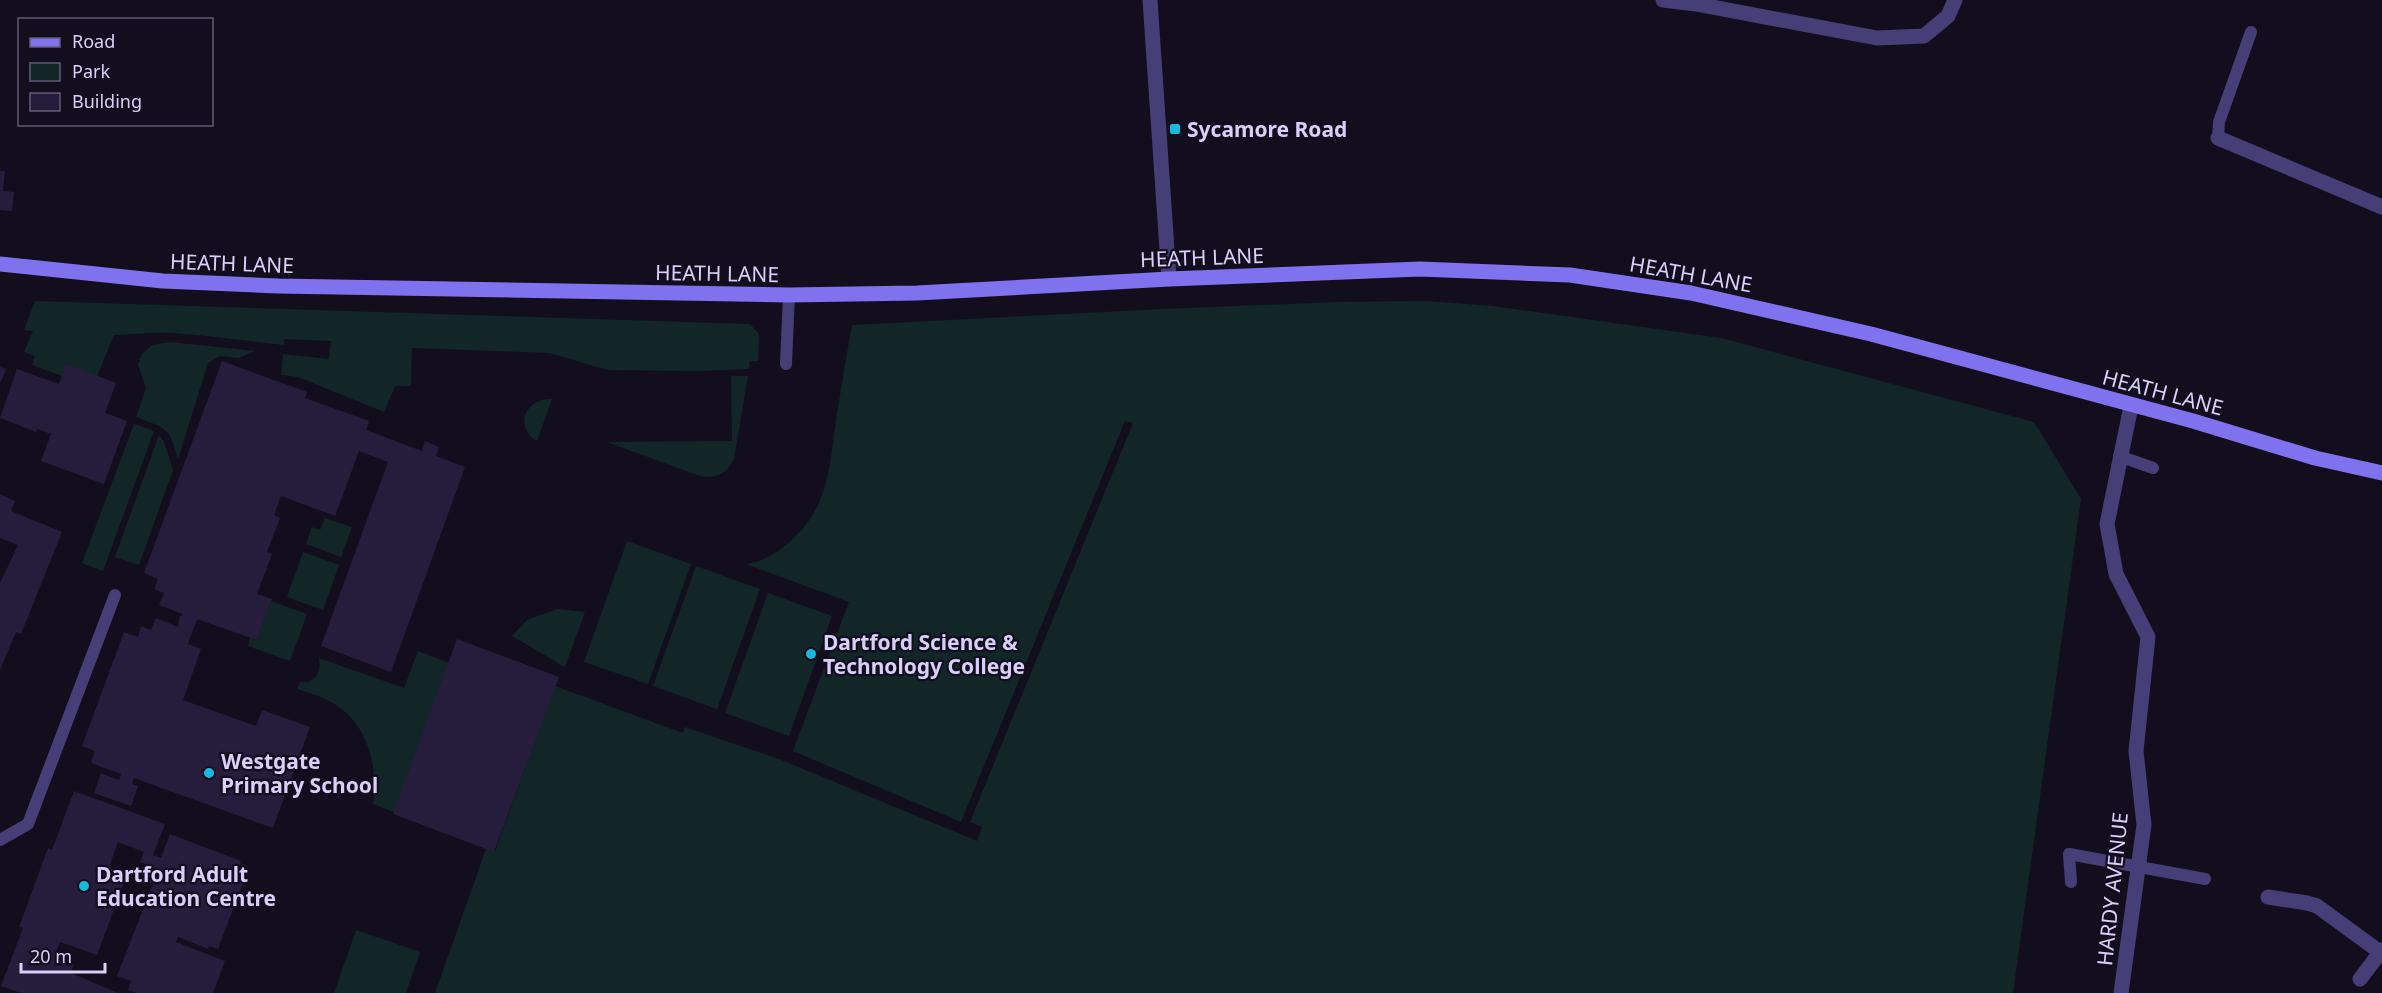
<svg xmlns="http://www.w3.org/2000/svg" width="2382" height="993" font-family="'Noto Sans',sans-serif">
  <rect width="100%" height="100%" fill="#120e1e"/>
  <!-- green -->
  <path fill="#122627" d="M 35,301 L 750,324 L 759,334 L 758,361 L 750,361 L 749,369 L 698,371 L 607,370 L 550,353 L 412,348 L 411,386 L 395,386 L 384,412 L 298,377 L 281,375 L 283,354 L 329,359 L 331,341 L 284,339 L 284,345 C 246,341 208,335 171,333 C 151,332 134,335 114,335 L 97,376 L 62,376 L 32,365 L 35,356 L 24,352 L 33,331 L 24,330 Z
    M 1426,301 L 1493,306 L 1721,338 L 2034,422 L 2081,499 L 2013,993 L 435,993 L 486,849 L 495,851 L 555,686 L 683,733 L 685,727 L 779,759 L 977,841 L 982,827 L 970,822 L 1133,423 L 1125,421 L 961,822 L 793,751 L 849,602 L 746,564 C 775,561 806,531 818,505 C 830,479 832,449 836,420 C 841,389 846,357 852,325 L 1162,309 L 1336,302 Z
    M 170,342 L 255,351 L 239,358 L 219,356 L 208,363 L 178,459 C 169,426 167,429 136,417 L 146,388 L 138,365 L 142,354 L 152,345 Z
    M 731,376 L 748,376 L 734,459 C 726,475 714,480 697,475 L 607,442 L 732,441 Z
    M 552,399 L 537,441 C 513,427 526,397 552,399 Z
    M 134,424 L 154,431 L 103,571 L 82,563 Z
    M 159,435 L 164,442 L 173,470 L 139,565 L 115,557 Z
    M 325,518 L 352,527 L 341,557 L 306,544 L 312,527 L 320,530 Z
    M 627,541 L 691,564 L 648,684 L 584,662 Z
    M 303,552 L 339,565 L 323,610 L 287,597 Z
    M 696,566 L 760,589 L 717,709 L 653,686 Z
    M 768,593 L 832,616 L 789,736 L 725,713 Z
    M 271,601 L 307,614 L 290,661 L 248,646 L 250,638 L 257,640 Z
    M 557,609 L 585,612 L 565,667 L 512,636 L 527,620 Z
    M 418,651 L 449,663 L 394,812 L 373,804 C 378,768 369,726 336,705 C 324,697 310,693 297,689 L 300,682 C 315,684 322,672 319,658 L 404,688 Z
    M 356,930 L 420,952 L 406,993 L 334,993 Z"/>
  <!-- building -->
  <path fill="#261d3c" d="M 0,171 L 5,171 L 3,191 L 14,192 L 12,211 L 0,210 Z
    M 222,361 L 307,392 L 305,398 L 369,421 L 366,430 L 422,451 L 425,441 L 439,447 L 436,456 L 465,467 L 391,672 L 321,646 L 388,462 L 359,451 L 335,516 L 281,496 L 274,515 L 280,518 L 267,552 L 272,554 L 257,594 L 272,599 L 257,640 L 197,619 L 188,644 L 201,649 L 183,700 L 256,726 L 262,710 L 310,727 L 273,828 L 134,778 L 132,784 L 138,786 L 131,806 L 94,793 L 101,773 L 119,780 L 121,774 L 91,763 L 95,751 L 82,746 L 124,632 L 138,637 L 141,626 L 151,630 L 156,618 L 178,627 L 180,615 L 182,616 L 183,614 L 159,605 L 164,593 L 154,589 L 158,579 L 144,573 Z
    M 66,364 L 116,383 L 105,413 L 127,421 L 104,484 L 41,461 L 51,434 L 37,429 L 36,432 L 0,418 L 17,369 L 59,384 Z
    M 0,367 L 6,369 L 0,384 Z
    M 0,494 L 15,501 L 11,511 L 62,532 L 21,634 L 16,632 L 0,670 L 0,583 L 18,545 L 0,538 Z
    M 457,639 L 559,677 L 494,852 L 393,814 Z
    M 74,791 L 165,824 L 153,855 L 161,858 L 170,834 L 241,861 L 235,877 L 244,880 L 218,949 L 209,946 L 208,949 L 178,937 L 176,942 L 225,961 L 213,993 L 137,993 L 128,990 L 131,981 L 117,976 L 153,884 L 143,880 L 149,865 L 140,862 L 144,852 L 118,842 L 108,870 L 126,877 L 97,955 L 60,942 L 54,957 L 74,964 L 71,973 L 118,993 L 21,993 L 1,986 L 23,928 L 19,927 L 37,878 L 48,848 L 52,850 Z"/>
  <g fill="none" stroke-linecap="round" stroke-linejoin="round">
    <!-- lane -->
    <path stroke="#463f77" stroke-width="12" d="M 2218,138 L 2219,122 L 2251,32
      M 786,364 L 789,295
      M 2119,456 L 2153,468
      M 0,840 L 28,824 L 115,595
      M 2071,882 L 2069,854 L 2205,879"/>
    <!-- street -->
    <path stroke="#463f77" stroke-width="15" d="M 1150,0 L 1169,279
      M 1663,0 L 1696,4 L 1877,38 L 1924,36 L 1948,16 L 1955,0
      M 2218,138 L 2382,207
      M 2268,897 L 2307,903 L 2317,906 L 2380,952
      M 2360,979 L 2382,950
      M 2121,993 L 2144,825 L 2136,751 L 2148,637 L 2116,574 L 2107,524 L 2131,406"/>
    <!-- secondary -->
    <path stroke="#8072ef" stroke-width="15" d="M 0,264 L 163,281 L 278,286 L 789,295 L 917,293 L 1169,279 L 1420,269 L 1570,275 L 1691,293 L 1871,334 L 2193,421 L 2315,458 L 2382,473"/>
  </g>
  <!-- markers -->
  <g fill="#19b8dd" stroke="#120e1e" stroke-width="2">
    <rect x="1169" y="123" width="12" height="12" rx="3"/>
    <circle cx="811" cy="654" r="6"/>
    <circle cx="209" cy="773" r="6"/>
    <circle cx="84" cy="886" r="6"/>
  </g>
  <g text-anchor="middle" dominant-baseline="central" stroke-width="4.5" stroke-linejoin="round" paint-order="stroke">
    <!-- poi labels -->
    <g font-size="21" font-weight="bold" fill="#d9d0fa" stroke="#120e1e" text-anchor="start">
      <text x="1187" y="129">Sycamore Road</text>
      <text x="823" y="642">Dartford Science &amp;<tspan x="823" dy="24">Technology College</tspan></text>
      <text x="221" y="761">Westgate<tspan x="221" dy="24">Primary School</tspan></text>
      <text x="96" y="874">Dartford Adult<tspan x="96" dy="24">Education Centre</tspan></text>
    </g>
    <!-- street labels -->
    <g font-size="21" fill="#d9d0fa" stroke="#120e1e">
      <text transform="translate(1202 257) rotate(-2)">HEATH LANE</text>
      <text transform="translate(232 263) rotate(2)">HEATH LANE</text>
      <text transform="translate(717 273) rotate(1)">HEATH LANE</text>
      <text transform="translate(1691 274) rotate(10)">HEATH LANE</text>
      <text transform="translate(2163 392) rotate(15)">HEATH LANE</text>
      <text transform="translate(2112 889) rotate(-84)">HARDY AVENUE</text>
    </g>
  </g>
  <!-- legend -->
  <rect x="18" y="18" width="195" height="108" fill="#120e1e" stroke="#625c76" stroke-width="1.5"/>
  <rect x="30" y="38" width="30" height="9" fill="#8072ef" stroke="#625c76" stroke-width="1.5"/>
  <text x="72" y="48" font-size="18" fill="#d9d0fa">Road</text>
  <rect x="30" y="63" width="30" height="18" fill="#122627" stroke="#625c76" stroke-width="1.5"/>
  <text x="72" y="78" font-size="18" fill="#d9d0fa">Park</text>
  <rect x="30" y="93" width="30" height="18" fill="#261d3c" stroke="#625c76" stroke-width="1.5"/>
  <text x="72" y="108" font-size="18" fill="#d9d0fa">Building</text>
  <!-- scale -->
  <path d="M21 963v9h84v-9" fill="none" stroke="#d9d0fa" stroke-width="3"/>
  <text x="30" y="963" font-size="18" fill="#d9d0fa" stroke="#120e1e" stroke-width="4.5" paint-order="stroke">20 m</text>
</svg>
